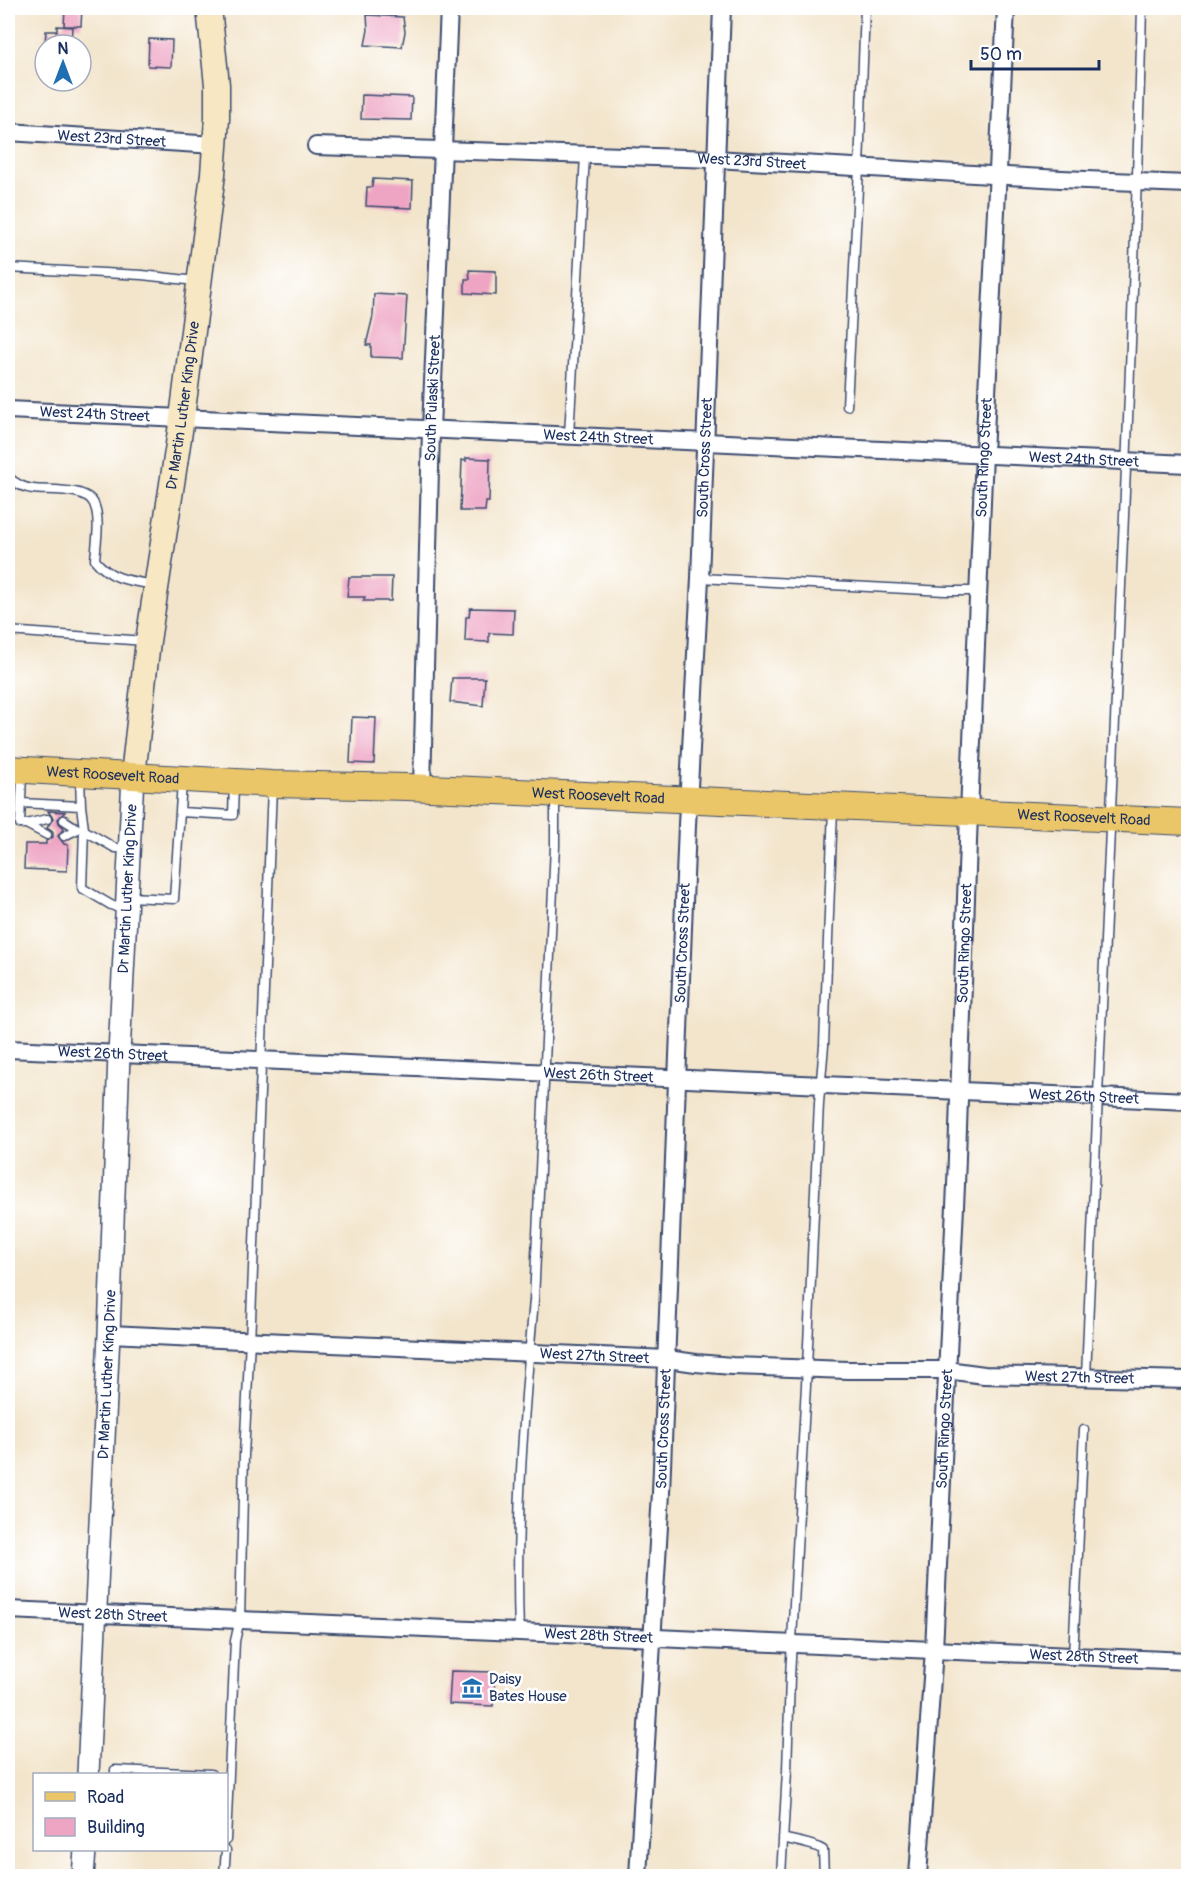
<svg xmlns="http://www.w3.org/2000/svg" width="1196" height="1884" font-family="Pangolin,sans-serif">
  <rect width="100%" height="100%" fill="#fff"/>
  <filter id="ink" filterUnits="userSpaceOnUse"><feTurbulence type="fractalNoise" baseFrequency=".0167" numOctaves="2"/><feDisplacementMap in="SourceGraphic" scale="12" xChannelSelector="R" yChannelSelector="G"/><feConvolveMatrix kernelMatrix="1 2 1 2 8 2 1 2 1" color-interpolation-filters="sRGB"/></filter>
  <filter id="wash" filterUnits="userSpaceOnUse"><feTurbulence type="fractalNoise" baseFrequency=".008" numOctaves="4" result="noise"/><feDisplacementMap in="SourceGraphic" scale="24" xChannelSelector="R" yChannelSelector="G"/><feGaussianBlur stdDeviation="1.35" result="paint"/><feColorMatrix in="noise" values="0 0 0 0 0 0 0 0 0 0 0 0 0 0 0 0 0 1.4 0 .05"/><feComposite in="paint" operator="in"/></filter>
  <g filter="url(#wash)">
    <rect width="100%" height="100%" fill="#f3e5cc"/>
    <g id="blocks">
      <!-- building -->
      <path fill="#eea5c4" d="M 65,8 L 82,8 L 81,26 L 64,26 Z
        M 367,15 L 403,17 L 405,32 L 402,47 L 365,45 L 368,30 Z
        M 57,26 L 72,27 L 71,45 L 45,45 L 46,31 L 57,31 Z
        M 149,39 L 172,40 L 171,67 L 148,66 Z
        M 362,95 L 412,97 L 411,120 L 361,119 Z
        M 373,179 L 413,181 L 412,208 L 366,206 L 367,187 L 372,187 Z
        M 469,270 L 496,271 L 496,295 L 465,293 L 465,279 L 470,279 Z
        M 374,294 L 407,296 L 403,358 L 371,357 L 371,345 L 366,345 L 373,316 Z
        M 466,458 L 490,459 L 489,502 L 486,502 L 485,511 L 460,511 L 462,460 L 466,461 Z
        M 349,577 L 392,577 L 391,601 L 363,601 L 365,597 L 347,597 Z
        M 470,608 L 514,609 L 513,634 L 489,633 L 489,642 L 465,641 L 466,617 L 469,617 Z
        M 452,678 L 485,678 L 483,706 L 450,702 Z
        M 352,717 L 376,718 L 374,764 L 350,763 Z
        M 48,811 L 65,812 L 58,819 L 59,823 L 64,828 L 58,836 L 64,844 L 68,845 L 67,871 L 24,869 L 25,844 L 46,844 L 46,841 L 53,837 L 53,832 L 47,828 L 53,818 Z
        M 451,1671 L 495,1672 L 493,1706 L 449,1704 Z"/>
    </g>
  </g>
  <g filter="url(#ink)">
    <use href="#blocks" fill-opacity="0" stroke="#3b4a6e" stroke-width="1.5"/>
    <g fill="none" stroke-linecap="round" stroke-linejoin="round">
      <!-- service casing -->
      <g stroke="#3b4a6e" stroke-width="11">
        <path id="service" d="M 8,268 L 142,275 L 196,281
          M 847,406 L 859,168 L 865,8
          M 569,435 L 585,156
          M 8,477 C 15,483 23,488 33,489 C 49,491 87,487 94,504 C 101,519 96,544 95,560 C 111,580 132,581 155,585
          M 700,578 L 945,591 L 979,591
          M 8,631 L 145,641
          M 22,774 L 20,824 L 26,824 L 47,835
          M 80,777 L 81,806
          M 21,803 L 81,806 L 84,829 L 82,888 L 111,905 L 126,911
          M 180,812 L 233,815 L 234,784
          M 26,824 L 47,819
          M 82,829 L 115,848 L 129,848
          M 64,836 L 78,829 L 64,820
          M 128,897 L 174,899 L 182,782
          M 1086,1378 C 1104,921 1130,465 1142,8
          M 519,1632 C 515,1522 524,1410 534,1300 L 555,846 L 555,797
          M 1073,1657 L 1084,1430
          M 115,1774 L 115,1770 L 211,1774
          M 783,1838 C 796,1842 812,1843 823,1850 L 824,1876
          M 226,1840 L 235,1641 L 240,1619 L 244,1455 L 251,1320 L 272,787
          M 224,1876 L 226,1850
          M 781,1876 L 787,1771 L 790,1677 L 807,1367 L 819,1103 L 824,1045 L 833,808"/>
      </g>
      <!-- minor casing -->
      <g stroke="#3b4a6e" stroke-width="20">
        <g id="minor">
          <path id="s1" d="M 8,132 L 215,145"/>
          <path id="s2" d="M 316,146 L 715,159 L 1061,179 L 1188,184"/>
          <path id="s3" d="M 8,410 L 1188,464"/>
          <path id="s4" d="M 422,788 L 431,429 L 449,8"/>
          <path id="s5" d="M 8,1049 L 1188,1101"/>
          <path id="s6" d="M 109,1334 L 667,1359 L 696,1363 L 732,1366 L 848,1370 L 947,1370 L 984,1375 L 1188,1380"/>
          <path id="s7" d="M 8,1610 L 1188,1661"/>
          <path id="s8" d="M 638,1876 L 661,1493 L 687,825 L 700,578 L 722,8"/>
          <path id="s9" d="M 918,1876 L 934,1650 L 956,1185 L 969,813 L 984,454 L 1006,8"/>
        </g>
      </g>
      <!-- tertiary casing -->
      <g stroke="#3b4a6e" stroke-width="24">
        <g id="tertiary">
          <path id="s10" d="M 88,1774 L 109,1334 L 119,1054 L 133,776"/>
          <path d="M 83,1876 L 85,1850"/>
        </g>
      </g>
      <!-- secondary casing -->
      <g stroke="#3b4a6e" stroke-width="27">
        <g id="secondary">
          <path id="s11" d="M 133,776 L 148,641 L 182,418 L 213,174 L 217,119 L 217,85 L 209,8"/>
        </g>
      </g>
      <!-- primary casing -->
      <g stroke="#3b4a6e" stroke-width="28">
        <g id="primary">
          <path id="s12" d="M 8,769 L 272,784 L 408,787 L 1188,822"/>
        </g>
      </g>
      <!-- service -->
      <use href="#service" stroke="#fff" stroke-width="8"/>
      <!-- minor -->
      <use href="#minor" stroke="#fff" stroke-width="16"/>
      <!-- tertiary -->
      <use href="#tertiary" stroke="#fff" stroke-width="21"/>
      <!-- secondary -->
      <use href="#secondary" stroke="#f7e8c3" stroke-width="24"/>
      <!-- primary -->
      <use href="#primary" stroke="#eac669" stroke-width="26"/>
    </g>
  </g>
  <!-- icons -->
  <defs>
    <g id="museum-bare" transform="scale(1.62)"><path d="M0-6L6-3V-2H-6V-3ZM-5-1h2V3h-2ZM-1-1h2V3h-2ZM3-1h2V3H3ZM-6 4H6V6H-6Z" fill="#1f6fb2" stroke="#fff" stroke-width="2.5" paint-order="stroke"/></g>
  </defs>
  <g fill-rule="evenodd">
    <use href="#museum-bare" x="472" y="1688"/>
  </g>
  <g text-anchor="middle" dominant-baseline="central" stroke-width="5" stroke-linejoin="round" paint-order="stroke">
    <!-- street labels -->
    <g font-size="15" fill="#1b2f5e" stroke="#fff">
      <text stroke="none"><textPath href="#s1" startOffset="104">West 23rd Street</textPath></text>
      <text stroke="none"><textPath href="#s2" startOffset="436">West 23rd Street</textPath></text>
      <text stroke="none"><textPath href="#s4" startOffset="390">South Pulaski Street</textPath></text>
      <text stroke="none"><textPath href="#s11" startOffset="374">Dr Martin Luther King Drive</textPath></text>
      <text stroke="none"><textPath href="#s3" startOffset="87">West 24th Street</textPath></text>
      <text stroke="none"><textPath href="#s3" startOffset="591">West 24th Street</textPath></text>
      <text stroke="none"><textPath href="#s8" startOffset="1420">South Cross Street</textPath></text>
      <text stroke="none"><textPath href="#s9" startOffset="1420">South Ringo Street</textPath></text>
      <text stroke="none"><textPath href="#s3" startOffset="1077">West 24th Street</textPath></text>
      <text stroke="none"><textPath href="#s12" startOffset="105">West Roosevelt Road</textPath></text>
      <text stroke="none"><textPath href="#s12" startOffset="591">West Roosevelt Road</textPath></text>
      <text stroke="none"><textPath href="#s12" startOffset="1077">West Roosevelt Road</textPath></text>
      <text stroke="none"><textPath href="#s10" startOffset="886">Dr Martin Luther King Drive</textPath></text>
      <text stroke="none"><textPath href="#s8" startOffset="934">South Cross Street</textPath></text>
      <text stroke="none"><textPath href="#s9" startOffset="934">South Ringo Street</textPath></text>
      <text stroke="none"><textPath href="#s5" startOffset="105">West 26th Street</textPath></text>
      <text stroke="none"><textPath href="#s5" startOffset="591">West 26th Street</textPath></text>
      <text stroke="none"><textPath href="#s5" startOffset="1077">West 26th Street</textPath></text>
      <text stroke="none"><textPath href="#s6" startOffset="486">West 27th Street</textPath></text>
      <text stroke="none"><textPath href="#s10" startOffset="400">Dr Martin Luther King Drive</textPath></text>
      <text stroke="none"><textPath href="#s6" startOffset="972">West 27th Street</textPath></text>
      <text stroke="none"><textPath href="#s8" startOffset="448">South Cross Street</textPath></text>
      <text stroke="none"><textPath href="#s9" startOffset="448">South Ringo Street</textPath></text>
      <text stroke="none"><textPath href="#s7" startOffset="105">West 28th Street</textPath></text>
      <text stroke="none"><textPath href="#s7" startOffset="591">West 28th Street</textPath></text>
      <text stroke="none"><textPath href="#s7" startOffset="1077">West 28th Street</textPath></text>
    </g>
    <!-- poi labels -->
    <g font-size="15" fill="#1b2f5e" stroke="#fff" text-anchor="start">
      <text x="489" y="1679">Daisy<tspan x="489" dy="17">Bates House</tspan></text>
    </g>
  </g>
  <!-- margin -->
  <rect width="1196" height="1884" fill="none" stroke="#fff" stroke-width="30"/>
  <!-- legend -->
  <rect x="33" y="1773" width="195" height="78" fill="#ffffff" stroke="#a4acbf" stroke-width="1.5"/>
  <rect x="45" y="1792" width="30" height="9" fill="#eac669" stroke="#a4acbf" stroke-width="1.5"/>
  <text x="87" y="1803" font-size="18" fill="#1b2f5e">Road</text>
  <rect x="45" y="1818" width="30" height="18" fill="#eea5c4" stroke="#a4acbf" stroke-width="1.5"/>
  <text x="87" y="1833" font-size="18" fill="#1b2f5e">Building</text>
  <!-- north arrow -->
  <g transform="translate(63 63)"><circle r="28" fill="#ffffff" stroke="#a4acbf" stroke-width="1.5"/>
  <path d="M0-4.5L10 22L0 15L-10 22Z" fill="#1f6fb2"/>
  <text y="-9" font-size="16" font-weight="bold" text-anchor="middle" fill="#1b2f5e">N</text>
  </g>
  <!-- scale -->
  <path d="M971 60v9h128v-9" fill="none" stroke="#1b2f5e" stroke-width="3"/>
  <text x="980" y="60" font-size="18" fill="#1b2f5e" stroke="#ffffff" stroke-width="4.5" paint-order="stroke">50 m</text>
</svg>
